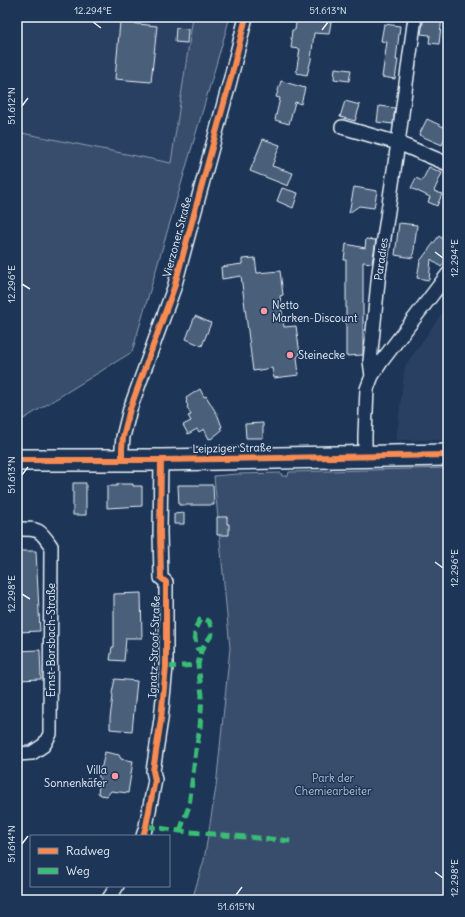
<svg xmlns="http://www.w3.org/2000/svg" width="465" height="917" font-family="Delius,sans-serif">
  <rect width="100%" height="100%" fill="#1d3557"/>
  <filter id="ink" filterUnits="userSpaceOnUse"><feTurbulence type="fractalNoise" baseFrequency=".025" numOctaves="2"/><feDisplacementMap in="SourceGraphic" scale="8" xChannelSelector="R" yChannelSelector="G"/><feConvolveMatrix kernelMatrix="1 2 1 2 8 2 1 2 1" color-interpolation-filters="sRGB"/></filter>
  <g filter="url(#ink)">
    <!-- built -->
    <path fill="#2a4162" d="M 17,17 L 193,17 L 171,163 L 17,132 Z
      M 448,305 L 448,440 L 396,440 L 405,366 Z"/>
    <!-- green -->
    <path fill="#374d6c" stroke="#909fb2" d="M 193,17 L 230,17 L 132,352 L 17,423 L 17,132 L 171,163 Z
      M 448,468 L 448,900 L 192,900 L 204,860 L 216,787 L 230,648 L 214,476 L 237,474 L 281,473 L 282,476 L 288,476 L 289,472 Z"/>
    <!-- building -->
    <path fill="#495e7a" stroke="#e8f1f8" d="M 297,17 L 317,17 L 317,20 L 331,22 L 329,34 L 314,33 L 311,60 L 307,75 L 296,73 L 300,49 L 291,48 L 292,40 L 291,39 L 292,30 L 295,30 Z
      M 424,17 L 442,17 L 439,44 L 429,43 L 430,35 L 421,34 Z
      M 120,22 L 157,26 L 151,82 L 115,79 Z
      M 384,24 L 400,26 L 396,60 L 398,60 L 395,79 L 382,77 L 387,42 L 381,41 Z
      M 176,28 L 188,29 L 187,43 L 175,42 Z
      M 335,68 L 351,70 L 349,81 L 334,79 Z
      M 281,81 L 305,88 L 301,104 L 295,102 L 289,124 L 275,120 L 280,98 L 276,97 Z
      M 345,101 L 360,105 L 355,121 L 340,117 Z
      M 379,106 L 395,108 L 393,124 L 377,122 Z
      M 427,119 L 448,129 L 442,145 L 419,135 Z
      M 263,139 L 280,145 L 272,166 L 293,173 L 288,186 L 250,171 Z
      M 429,167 L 442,173 L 434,191 L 442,194 L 437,206 L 428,202 L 430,197 L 411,188 L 416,178 L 422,181 Z
      M 354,187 L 377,191 L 374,208 L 359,206 L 349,213 Z
      M 282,188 L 298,193 L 293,208 L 277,201 Z
      M 399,223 L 417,225 L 413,258 L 395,255 Z
      M 439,236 L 448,243 L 448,258 L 441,267 L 431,259 L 429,280 L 417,278 L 420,261 Z
      M 366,239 L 376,240 L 372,263 L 363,262 L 363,355 L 346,356 L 346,260 L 344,260 L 346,244 L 365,248 Z
      M 255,258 L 257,273 L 280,271 L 283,295 L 280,296 L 284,327 L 296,326 L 300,354 L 297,357 L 299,375 L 274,378 L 272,368 L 253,371 L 241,276 L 222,279 L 221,267 L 242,264 L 242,259 Z
      M 195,316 L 211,323 L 202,346 L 186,339 Z
      M 200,389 L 204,397 L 206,396 L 218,416 L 222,427 L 220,428 L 222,430 L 211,439 L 211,438 L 209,439 L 204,429 L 199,432 L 197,429 L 188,434 L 183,425 L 191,421 L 188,416 L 191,415 L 187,407 L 188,406 L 186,402 L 187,401 L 186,398 Z
      M 263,423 L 263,438 L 246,438 L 245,424 Z
      M 73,483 L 86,483 L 86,515 L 73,515 Z
      M 117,484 L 133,484 L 133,486 L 142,486 L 142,506 L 107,508 L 107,486 L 117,486 Z
      M 178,485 L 213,485 L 214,505 L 179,505 Z
      M 184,513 L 184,524 L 174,524 L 174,514 Z
      M 217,517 L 227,517 L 227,524 L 229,524 L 229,535 L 217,535 Z
      M 17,551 L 36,551 L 40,631 L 18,632 L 17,622 Z
      M 141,593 L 142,638 L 126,638 L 124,661 L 110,660 L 112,647 L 114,647 L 114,594 Z
      M 40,650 L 41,679 L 18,680 L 17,651 Z
      M 115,679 L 137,681 L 132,731 L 110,729 L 110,718 L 113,696 L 112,693 Z
      M 105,752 L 119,755 L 121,759 L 133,761 L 128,793 L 111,791 L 107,796 L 101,795 L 98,793 L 100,779 L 98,774 L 98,769 L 102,766 Z"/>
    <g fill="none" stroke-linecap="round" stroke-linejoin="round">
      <!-- street casing -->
      <g stroke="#e8f1f8" stroke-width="16">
        <path id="street" d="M 342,127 L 398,143 L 448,164
          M 372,376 L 370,361 L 379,272 L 398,143 L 415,17
          M 365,456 L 365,435 L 367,389 L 372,376 L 381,362 L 448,274
          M 122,460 L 122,448 L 123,437 L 130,409 L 174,288 L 230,81 L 246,17
          M 17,529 C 38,529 39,528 51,546 L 50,734 L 44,745 L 32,753 L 17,754
          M 143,836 L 146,826 L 155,780 L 153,771 L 161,719 L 166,667 L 166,582 L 161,578 L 160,532 L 161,460
          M 108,900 L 117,886"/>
      </g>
      <!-- primary casing -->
      <g stroke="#e8f1f8" stroke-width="24">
        <path id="primary" d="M 17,460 L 161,460 L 448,455"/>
      </g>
      <!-- street -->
      <use href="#street" stroke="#1d3557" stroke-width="13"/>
      <!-- primary -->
      <use href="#primary" stroke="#1d3557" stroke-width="21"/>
      <!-- quiet -->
      <path stroke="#3abd76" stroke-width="5" stroke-dasharray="10 5" stroke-linecap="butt" d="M 166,667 L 198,665
        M 146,826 L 180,831 L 291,841
        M 180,831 L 189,806 L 196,750 L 200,728 L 202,695 L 198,665 L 201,651 L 212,634 L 211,627 L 209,621 L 204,619 L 200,620 C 193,630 194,636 197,648 L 201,651"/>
      <!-- cycleway casing -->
      <g stroke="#1d3557" stroke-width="8">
        <path id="cycleway" d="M 17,460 L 161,460 L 448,455
          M 122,460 L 122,448 L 123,437 L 130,409 L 174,288 L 230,81 L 246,17
          M 143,836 L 146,826 L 155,780 L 153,771 L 161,719 L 166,667 L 166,582 L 161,578 L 160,532 L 161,460"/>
      </g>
      <!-- cycleway -->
      <use href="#cycleway" stroke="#f68b52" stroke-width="6"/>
    </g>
  </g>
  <!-- ticks -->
  <path fill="none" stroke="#e8f1f8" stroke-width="1.5" d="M 93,22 L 101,28M 322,30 L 328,22M 22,106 L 28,98M 435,252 L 443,258M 22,284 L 30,289M 22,475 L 28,467M 435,562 L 443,568M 22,594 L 30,599M 22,844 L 28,836M 435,872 L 443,878M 236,895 L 242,887"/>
  <!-- markers -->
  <g fill="#ff9aa2" stroke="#1d3557" stroke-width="1.5">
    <circle cx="264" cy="311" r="4"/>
    <circle cx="290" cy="355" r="4"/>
    <circle cx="115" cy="776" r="4"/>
  </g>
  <g text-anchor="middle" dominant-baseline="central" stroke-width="3" stroke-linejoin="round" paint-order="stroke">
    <!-- street labels -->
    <g font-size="11" fill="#e8f1f8" stroke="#1d3557">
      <text transform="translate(177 237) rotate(-75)">Vierzoner Straße</text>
      <text transform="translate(381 259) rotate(-82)">Paradies</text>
      <text transform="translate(232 448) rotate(-1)">Leipziger Straße</text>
      <text transform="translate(51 640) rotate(-90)">Ernst-Borsbach-Straße</text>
      <text transform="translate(154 647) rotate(-88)">Ignatz-Stroof-Straße</text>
    </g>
    <!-- poi labels -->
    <g font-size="11" fill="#e8f1f8" stroke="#1d3557" text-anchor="start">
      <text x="272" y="305">Netto<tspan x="272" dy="13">Marken-Discount</tspan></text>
      <text x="298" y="355">Steinecke</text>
      <text x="107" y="770" text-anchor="end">Villa<tspan x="107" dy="13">Sonnenkäfer</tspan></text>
    </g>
    <!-- park labels -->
    <g font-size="11" fill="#b3c0ce" stroke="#1d3557">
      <text x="333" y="778">Park der<tspan x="333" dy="13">Chemiearbeiter</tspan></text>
    </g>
  </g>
  <!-- margin -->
  <rect width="465" height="917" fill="none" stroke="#1d3557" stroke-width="44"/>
  <!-- legend -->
  <rect x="30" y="835" width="140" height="52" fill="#1d3557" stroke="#6e8097"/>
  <rect x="38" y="848" width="20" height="6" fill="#f68b52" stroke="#6e8097"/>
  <text x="66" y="855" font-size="12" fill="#e8f1f8">Radweg</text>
  <rect x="38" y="868" width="20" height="6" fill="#3abd76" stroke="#6e8097"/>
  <text x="66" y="875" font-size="12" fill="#e8f1f8">Weg</text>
  <rect x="22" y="22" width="421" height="873" fill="none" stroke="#e8f1f8" stroke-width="1.5"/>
  <g font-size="10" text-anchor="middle" fill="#e8f1f8">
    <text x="93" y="14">12.294°E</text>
    <text x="328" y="14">51.613°N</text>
    <text transform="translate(11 106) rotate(-90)" y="4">51.612°N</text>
    <text transform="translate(454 258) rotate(-90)" y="4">12.294°E</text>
    <text transform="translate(11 284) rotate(-90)" y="4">12.296°E</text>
    <text transform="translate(11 475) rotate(-90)" y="4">51.613°N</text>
    <text transform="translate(454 568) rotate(-90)" y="4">12.296°E</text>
    <text transform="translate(11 594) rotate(-90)" y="4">12.298°E</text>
    <text transform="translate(11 844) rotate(-90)" y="4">51.614°N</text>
    <text transform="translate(454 878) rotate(-90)" y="4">12.298°E</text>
    <text x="236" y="910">51.615°N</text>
  </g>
</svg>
